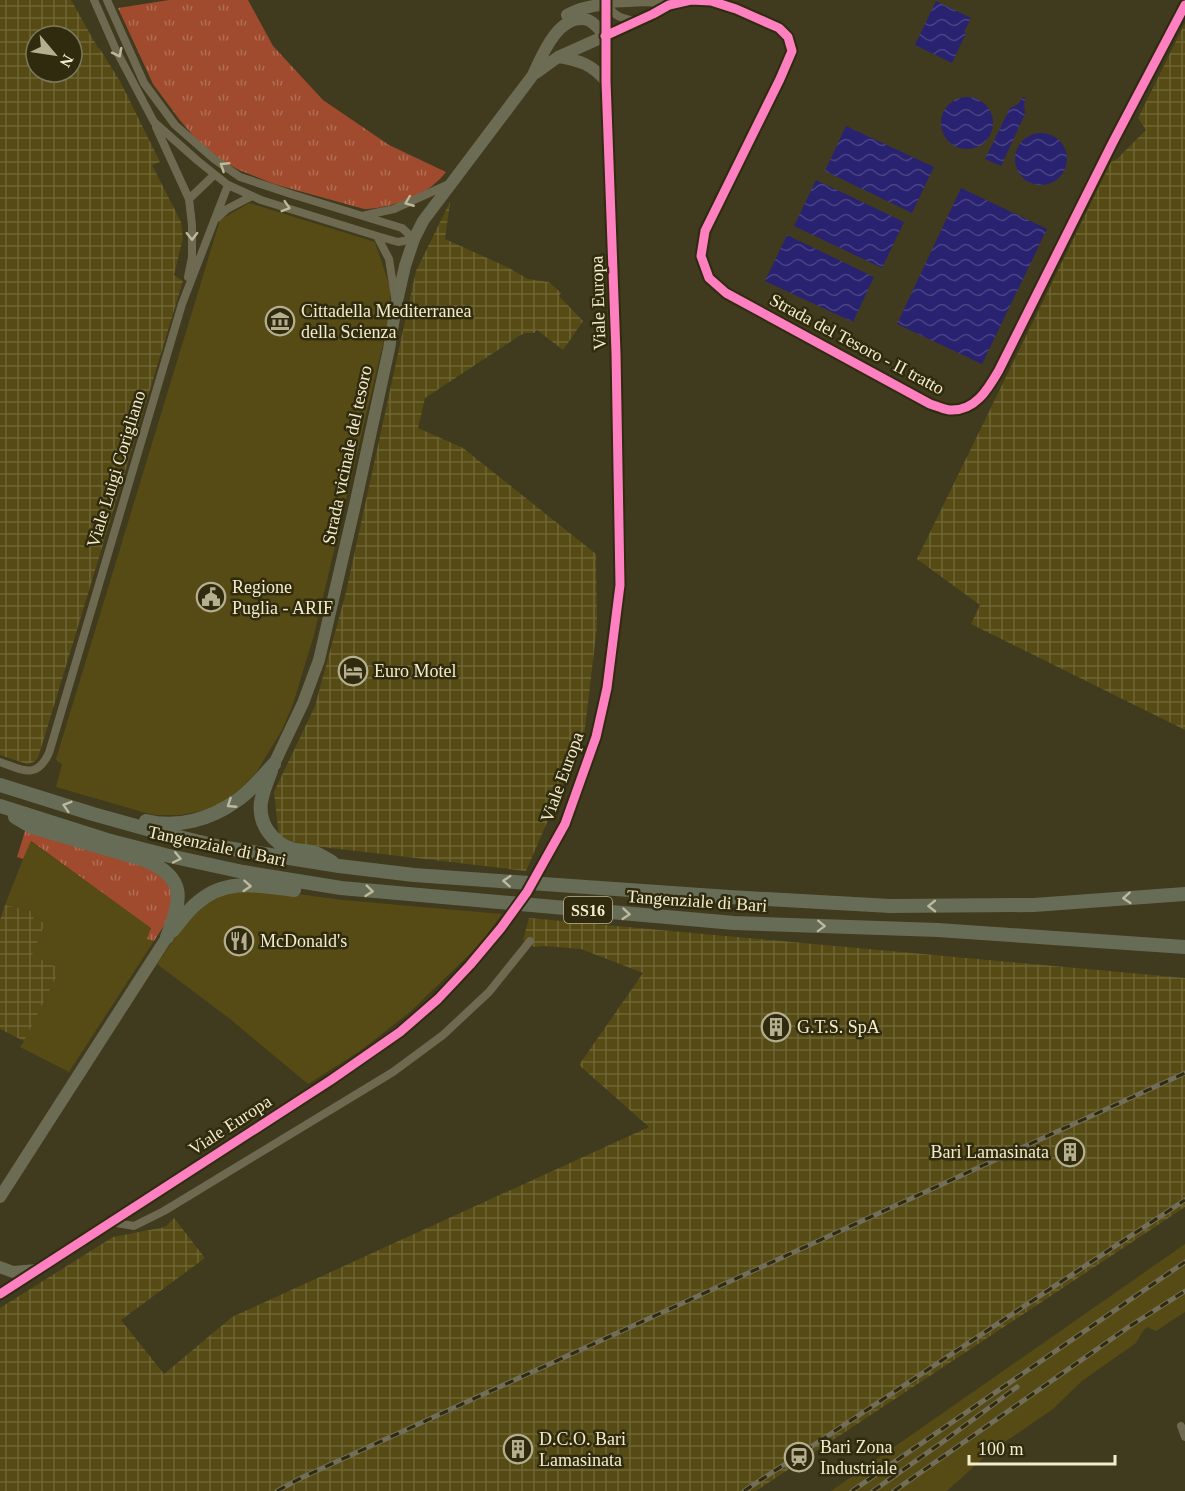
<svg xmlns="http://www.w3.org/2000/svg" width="1185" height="1491" font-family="Georgia,serif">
  <defs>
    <pattern id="industrial-grid" width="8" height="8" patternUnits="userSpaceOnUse" patternTransform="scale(1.5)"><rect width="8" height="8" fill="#564b14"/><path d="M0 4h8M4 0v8" fill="none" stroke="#6f6535"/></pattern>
    <pattern id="grass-tufts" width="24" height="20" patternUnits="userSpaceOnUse" patternTransform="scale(1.5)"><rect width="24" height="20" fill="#a04b2e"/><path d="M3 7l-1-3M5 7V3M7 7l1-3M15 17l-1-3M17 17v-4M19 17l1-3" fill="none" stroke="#b26e55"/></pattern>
    <pattern id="water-waves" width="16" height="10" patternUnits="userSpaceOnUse" patternTransform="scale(1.5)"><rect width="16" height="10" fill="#292270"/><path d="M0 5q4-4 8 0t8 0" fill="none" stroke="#494283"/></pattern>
  </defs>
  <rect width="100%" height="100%" fill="#403a1e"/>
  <!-- built -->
  <path fill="#564b14" d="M 249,203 L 375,242 L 391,290 L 388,323 L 314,635 L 293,704 L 282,730 L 256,773 L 241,788 L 231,796 L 212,808 L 201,811 L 181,815 L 157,815 L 146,813 L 56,787 L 62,764 L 58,762 L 56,759 L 220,220 Z
    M 30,841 L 152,928 L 147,939 L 154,941 L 69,1072 L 20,1047 L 25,1040 L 32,955 L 33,919 L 34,912 L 5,905 Z
    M 260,889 L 343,900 L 502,914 L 483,940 L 473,951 L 410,1012 L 360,1051 L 308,1084 L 230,1019 L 157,964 L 189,917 L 216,895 Z
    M 1185,1244 L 1185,1312 L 1156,1331 L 1147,1327 L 1143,1331 L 1136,1343 L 1082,1381 L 1053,1409 L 989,1453 L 947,1491 L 831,1491 Z"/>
  <!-- industrial -->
  <path fill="url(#industrial-grid)" fill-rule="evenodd" d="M 0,0 L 71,0 L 98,48 L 100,49 L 121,83 L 160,162 L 152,165 L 181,222 L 183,238 L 174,275 L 183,281 L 38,758 L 34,762 L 27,764 L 0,755 ZM 36,36 L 72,36 L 72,72 L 36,72 Z
    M 1185,23 L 1185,730 L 971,624 L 980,605 L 917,559 L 1111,162 L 1117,159 L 1146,130 L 1138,118 Z
    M 450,202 L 445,239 L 507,267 L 528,279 L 549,282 L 561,293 L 559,296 L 583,321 L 563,350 L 537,330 L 534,333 L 525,333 L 519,336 L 425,398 L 418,428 L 463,448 L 596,554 L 597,626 L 584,737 L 526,871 L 305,845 L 279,837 L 274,792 L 315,706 L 346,592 L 416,271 Z
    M 5,905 L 35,912 L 33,919 L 45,923 L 32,955 L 60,969 L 24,1041 L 0,1029 L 0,920 Z
    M 529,918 L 1185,978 L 1185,1207 L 756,1491 L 0,1491 L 0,1308 L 113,1237 L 165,1227 L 174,1218 L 205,1258 L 121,1320 L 164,1374 L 232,1317 L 649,1127 L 579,1065 L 643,973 L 581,949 L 544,946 L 534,947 L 523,940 Z"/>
  <!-- grass -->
  <path fill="url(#grass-tufts)" d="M 169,0 L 248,0 L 273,46 L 323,100 L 389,145 L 446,172 C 442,177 437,182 432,186 C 415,199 385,209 364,209 L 274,184 L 239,170 L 221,160 L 195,138 L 179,119 L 153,84 L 118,8 Z
    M 26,828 L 151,865 L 169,880 L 173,899 L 165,924 L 154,941 L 147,939 L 151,928 L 31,841 L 23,859 L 17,857 Z"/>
  <!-- water -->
  <path fill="url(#water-waves)" d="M 936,1 L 971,18 L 964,32 L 966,33 L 952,63 L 915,45 Z
    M941 123a26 26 0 1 1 52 0a26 26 0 1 1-52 0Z
    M 1023,97 L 1026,99 L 1024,104 L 1025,114 L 1001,166 L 985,159 L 1010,108 C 1016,106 1020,103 1023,97 Z
    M 846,126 L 934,167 L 912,213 L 825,171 Z
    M1015 159a26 26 0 1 1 52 0a26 26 0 1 1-52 0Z
    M 816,180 L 904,222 L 882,268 L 794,226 Z
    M 961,188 L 1047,229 L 982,364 L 897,324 Z
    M 787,235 L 874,277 L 853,322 L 765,281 Z"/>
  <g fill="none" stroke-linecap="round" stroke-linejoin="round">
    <!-- minor -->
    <path stroke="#6e6a51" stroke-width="8" d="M 94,0 L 116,50 L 154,122 L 198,161 L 228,185 L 261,200 L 377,236 L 389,259 L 395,297
      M 107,0 L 144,83 L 175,125 L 214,159 L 240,177 L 294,195 L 402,228 L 414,239
      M 606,4 L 648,2 L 669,5
      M 606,4 C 616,17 620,18 635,21
      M 605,36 L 653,14 L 669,5 L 691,0 L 711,1 L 736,9 L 779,28 L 788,37 L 792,51 L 780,79 L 705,231 L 701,256 L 709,278 L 726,293 L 930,404 C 936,406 943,409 949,410 C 975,412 988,389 999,370 L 1113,142 L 1185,5
      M 156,127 L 189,199 L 192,225 L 192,257 L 188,277
      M 189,199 L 214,175
      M 366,215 L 394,209 L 449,184
      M 217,218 L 227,209 L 252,196
      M 377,236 L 398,242 L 414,239
      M 0,762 C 23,770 36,780 49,753 L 182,304 L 228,185
      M 111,1222 L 134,1226 L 164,1211 L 393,1072 L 443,1035 L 489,992 L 530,941
      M 1181,1426 L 1185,1437"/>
    <!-- secondary -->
    <path stroke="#6c6b53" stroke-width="12" d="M 567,15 C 579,8 592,6 606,4
      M 559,57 C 581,61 591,64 606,81
      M 536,73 L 558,57 L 605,36
      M 274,764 L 303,703 L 319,660 L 355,505 L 389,349 L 396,306 L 405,266 L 414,239 L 423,221 L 533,75 C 542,55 559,12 588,20 C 595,23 600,30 605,36
      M 0,1197 L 167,937
      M 0,1267 L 13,1272 L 36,1270
      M 0,1294 L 331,1080 L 400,1032 L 438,999 L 470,965 L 501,928 L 527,892 L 565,824 L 596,737 L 607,688 L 620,585 L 616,353 L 606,81 L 606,0"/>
    <!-- trunk -->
    <path stroke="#676c56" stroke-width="14" d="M 271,771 C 267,781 263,791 261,802 C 258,823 272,843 292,849 C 300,851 308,851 315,853 C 321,855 326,859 332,862
      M 0,785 L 93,814 L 154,831 L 221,847 L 339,866 L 414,875 L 729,897 L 890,906 L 1034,905 L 1185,894
      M 0,806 L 107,840 L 165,855 L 243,872 L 341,888 L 734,923 L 938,930 L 1185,947
      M 15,817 L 32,827 L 145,860 C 188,878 181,900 167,937
      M 146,821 C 177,829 211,819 236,801 C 251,791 262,777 274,764
      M 172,931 C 180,922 187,911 197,903 C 226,877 258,886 294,890"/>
    <!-- rail casing -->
    <g stroke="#726e59" stroke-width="5">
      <path id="rail" d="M 277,1491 L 301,1478 L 412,1427 L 1185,1073
        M 744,1491 L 1185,1200
        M 852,1491 L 1185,1262
        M 873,1491 L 944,1441 L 1017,1387
        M 894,1491 L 1130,1326 L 1185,1291"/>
    </g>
    <!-- rail -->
    <use href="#rail" stroke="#302a0f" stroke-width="3" stroke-dasharray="9" stroke-linecap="butt"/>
    <!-- cycleway casing -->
    <g stroke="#302a0f" stroke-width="13">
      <path id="cycleway" d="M 605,36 L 653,14 L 669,5 L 691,0 L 711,1 L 736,9 L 779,28 L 788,37 L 792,51 L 780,79 L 705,231 L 701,256 L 709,278 L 726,293 L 930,404 C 936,406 943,409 949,410 C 975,412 988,389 999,370 L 1113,142 L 1185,5
        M 0,1294 L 331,1080 L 400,1032 L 438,999 L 470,965 L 501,928 L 527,892 L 565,824 L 596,737 L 607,688 L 620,585 L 616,353 L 606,81 L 606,0"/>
    </g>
    <!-- cycleway -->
    <use href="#cycleway" stroke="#ff80c0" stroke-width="9"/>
  </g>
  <!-- one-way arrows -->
  <defs><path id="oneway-chevron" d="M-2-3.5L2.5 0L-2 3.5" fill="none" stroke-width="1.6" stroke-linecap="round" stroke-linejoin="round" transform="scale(1.5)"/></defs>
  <g stroke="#beb99b">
    <use href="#oneway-chevron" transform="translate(118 53) rotate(63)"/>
    <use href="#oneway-chevron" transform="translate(224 166) rotate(-147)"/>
    <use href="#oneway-chevron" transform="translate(409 202) rotate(158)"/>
    <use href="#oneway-chevron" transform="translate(286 207) rotate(17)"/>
    <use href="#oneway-chevron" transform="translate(192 236) rotate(89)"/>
  </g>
  <g stroke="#bcb99d">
    <use href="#oneway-chevron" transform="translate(231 804) rotate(147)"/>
    <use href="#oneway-chevron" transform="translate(67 806) rotate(-163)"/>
    <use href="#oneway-chevron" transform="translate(177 858) rotate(12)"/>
    <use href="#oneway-chevron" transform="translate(507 881) rotate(-176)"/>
    <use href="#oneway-chevron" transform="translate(247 886) rotate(4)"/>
    <use href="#oneway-chevron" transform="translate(369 891) rotate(6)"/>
    <use href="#oneway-chevron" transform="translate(1127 898) rotate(176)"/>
    <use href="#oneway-chevron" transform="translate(932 906) rotate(179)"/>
    <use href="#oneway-chevron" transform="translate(626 914) rotate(5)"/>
    <use href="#oneway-chevron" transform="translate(821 926) rotate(2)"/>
  </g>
  <!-- icons -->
  <defs>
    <g id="museum-ring" transform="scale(1.5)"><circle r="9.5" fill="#302a0f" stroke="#b5ae8f" stroke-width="1.5"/><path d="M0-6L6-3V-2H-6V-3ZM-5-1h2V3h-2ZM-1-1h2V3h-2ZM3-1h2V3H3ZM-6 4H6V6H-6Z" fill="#b5ae8f"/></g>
    <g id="civic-ring" transform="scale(1.5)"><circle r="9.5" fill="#302a0f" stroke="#b5ae8f" stroke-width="1.5"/><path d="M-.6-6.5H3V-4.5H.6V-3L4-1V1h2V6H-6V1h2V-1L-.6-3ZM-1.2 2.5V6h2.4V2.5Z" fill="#b5ae8f"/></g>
    <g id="hotel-ring" transform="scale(1.5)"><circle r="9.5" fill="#302a0f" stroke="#b5ae8f" stroke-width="1.5"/><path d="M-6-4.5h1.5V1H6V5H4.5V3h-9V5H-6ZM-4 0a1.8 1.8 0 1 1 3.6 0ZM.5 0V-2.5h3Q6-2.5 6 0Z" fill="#b5ae8f"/></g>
    <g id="restaurant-ring" transform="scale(1.5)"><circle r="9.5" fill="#302a0f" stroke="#b5ae8f" stroke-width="1.5"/><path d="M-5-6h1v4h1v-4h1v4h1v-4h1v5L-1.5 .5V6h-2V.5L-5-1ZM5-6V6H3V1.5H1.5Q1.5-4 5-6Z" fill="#b5ae8f"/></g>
    <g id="building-ring" transform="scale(1.5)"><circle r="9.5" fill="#302a0f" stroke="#b5ae8f" stroke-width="1.5"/><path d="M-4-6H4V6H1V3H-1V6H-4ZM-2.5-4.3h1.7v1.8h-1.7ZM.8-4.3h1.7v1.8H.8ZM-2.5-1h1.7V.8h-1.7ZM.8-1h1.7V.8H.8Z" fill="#b5ae8f"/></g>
    <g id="station-ring" transform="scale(1.5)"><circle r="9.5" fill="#302a0f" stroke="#b5ae8f" stroke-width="1.5"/><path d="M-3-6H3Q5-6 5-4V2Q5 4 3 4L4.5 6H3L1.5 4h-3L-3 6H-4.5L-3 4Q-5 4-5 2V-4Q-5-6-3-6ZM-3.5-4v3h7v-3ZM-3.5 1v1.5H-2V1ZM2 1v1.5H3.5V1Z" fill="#b5ae8f"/></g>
  </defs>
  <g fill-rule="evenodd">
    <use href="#museum-ring" x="280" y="321"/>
    <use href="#civic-ring" x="211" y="597"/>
    <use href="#hotel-ring" x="353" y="671"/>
    <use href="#restaurant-ring" x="239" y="941"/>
    <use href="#building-ring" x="776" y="1027"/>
    <use href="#building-ring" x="1070" y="1152"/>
    <use href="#building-ring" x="518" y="1449"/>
    <use href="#station-ring" x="799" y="1457"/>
  </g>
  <g text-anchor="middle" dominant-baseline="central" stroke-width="5" stroke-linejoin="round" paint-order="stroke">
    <!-- shield labels -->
    <rect fill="#302a0f" stroke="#b9b293" stroke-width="1.5" x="564" y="897" width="48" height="26" rx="4.5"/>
    <g font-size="16" font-weight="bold" fill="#f4edcc">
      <text x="588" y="910">SS16</text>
    </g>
    <!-- street labels -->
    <g font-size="18" fill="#f4edcc" stroke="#302a0f">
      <text transform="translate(598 303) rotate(-92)">Viale Europa</text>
      <text transform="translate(857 344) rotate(28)">Strada del Tesoro - II tratto</text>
      <text transform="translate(347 455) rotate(-78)">Strada vicinale del tesoro</text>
      <text transform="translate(116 469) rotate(-73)">Viale Luigi Corigliano</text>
      <text transform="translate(562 777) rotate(-70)">Viale Europa</text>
      <text transform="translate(217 846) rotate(12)">Tangenziale di Bari</text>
      <text transform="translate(697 901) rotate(4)">Tangenziale di Bari</text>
      <text transform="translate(230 1125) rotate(-33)">Viale Europa</text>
    </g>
    <!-- poi labels -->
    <g font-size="18" fill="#f4edcc" stroke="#302a0f" text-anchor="start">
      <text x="301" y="311">Cittadella Mediterranea<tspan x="301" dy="21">della Scienza</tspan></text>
      <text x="232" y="587">Regione<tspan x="232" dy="21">Puglia - ARIF</tspan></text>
      <text x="374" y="671">Euro Motel</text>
      <text x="260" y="941">McDonald's</text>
      <text x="797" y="1027">G.T.S. SpA</text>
      <text x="1049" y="1152" text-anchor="end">Bari Lamasinata</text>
      <text x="539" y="1439">D.C.O. Bari<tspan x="539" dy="21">Lamasinata</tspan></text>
      <text x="820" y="1447">Bari Zona<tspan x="820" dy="21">Industriale</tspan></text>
    </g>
  </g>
  <!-- north arrow -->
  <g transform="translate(54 54) rotate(119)"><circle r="28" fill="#302a0f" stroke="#7e785b" stroke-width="1.5"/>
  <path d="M0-4.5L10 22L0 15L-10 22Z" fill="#b5ae8f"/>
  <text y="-9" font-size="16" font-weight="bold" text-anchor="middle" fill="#f4edcc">N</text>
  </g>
  <!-- scale -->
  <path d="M969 1455v9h146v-9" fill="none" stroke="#f4edcc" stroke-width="3"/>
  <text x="978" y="1455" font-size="18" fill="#f4edcc" stroke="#302a0f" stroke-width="4.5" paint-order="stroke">100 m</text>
</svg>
